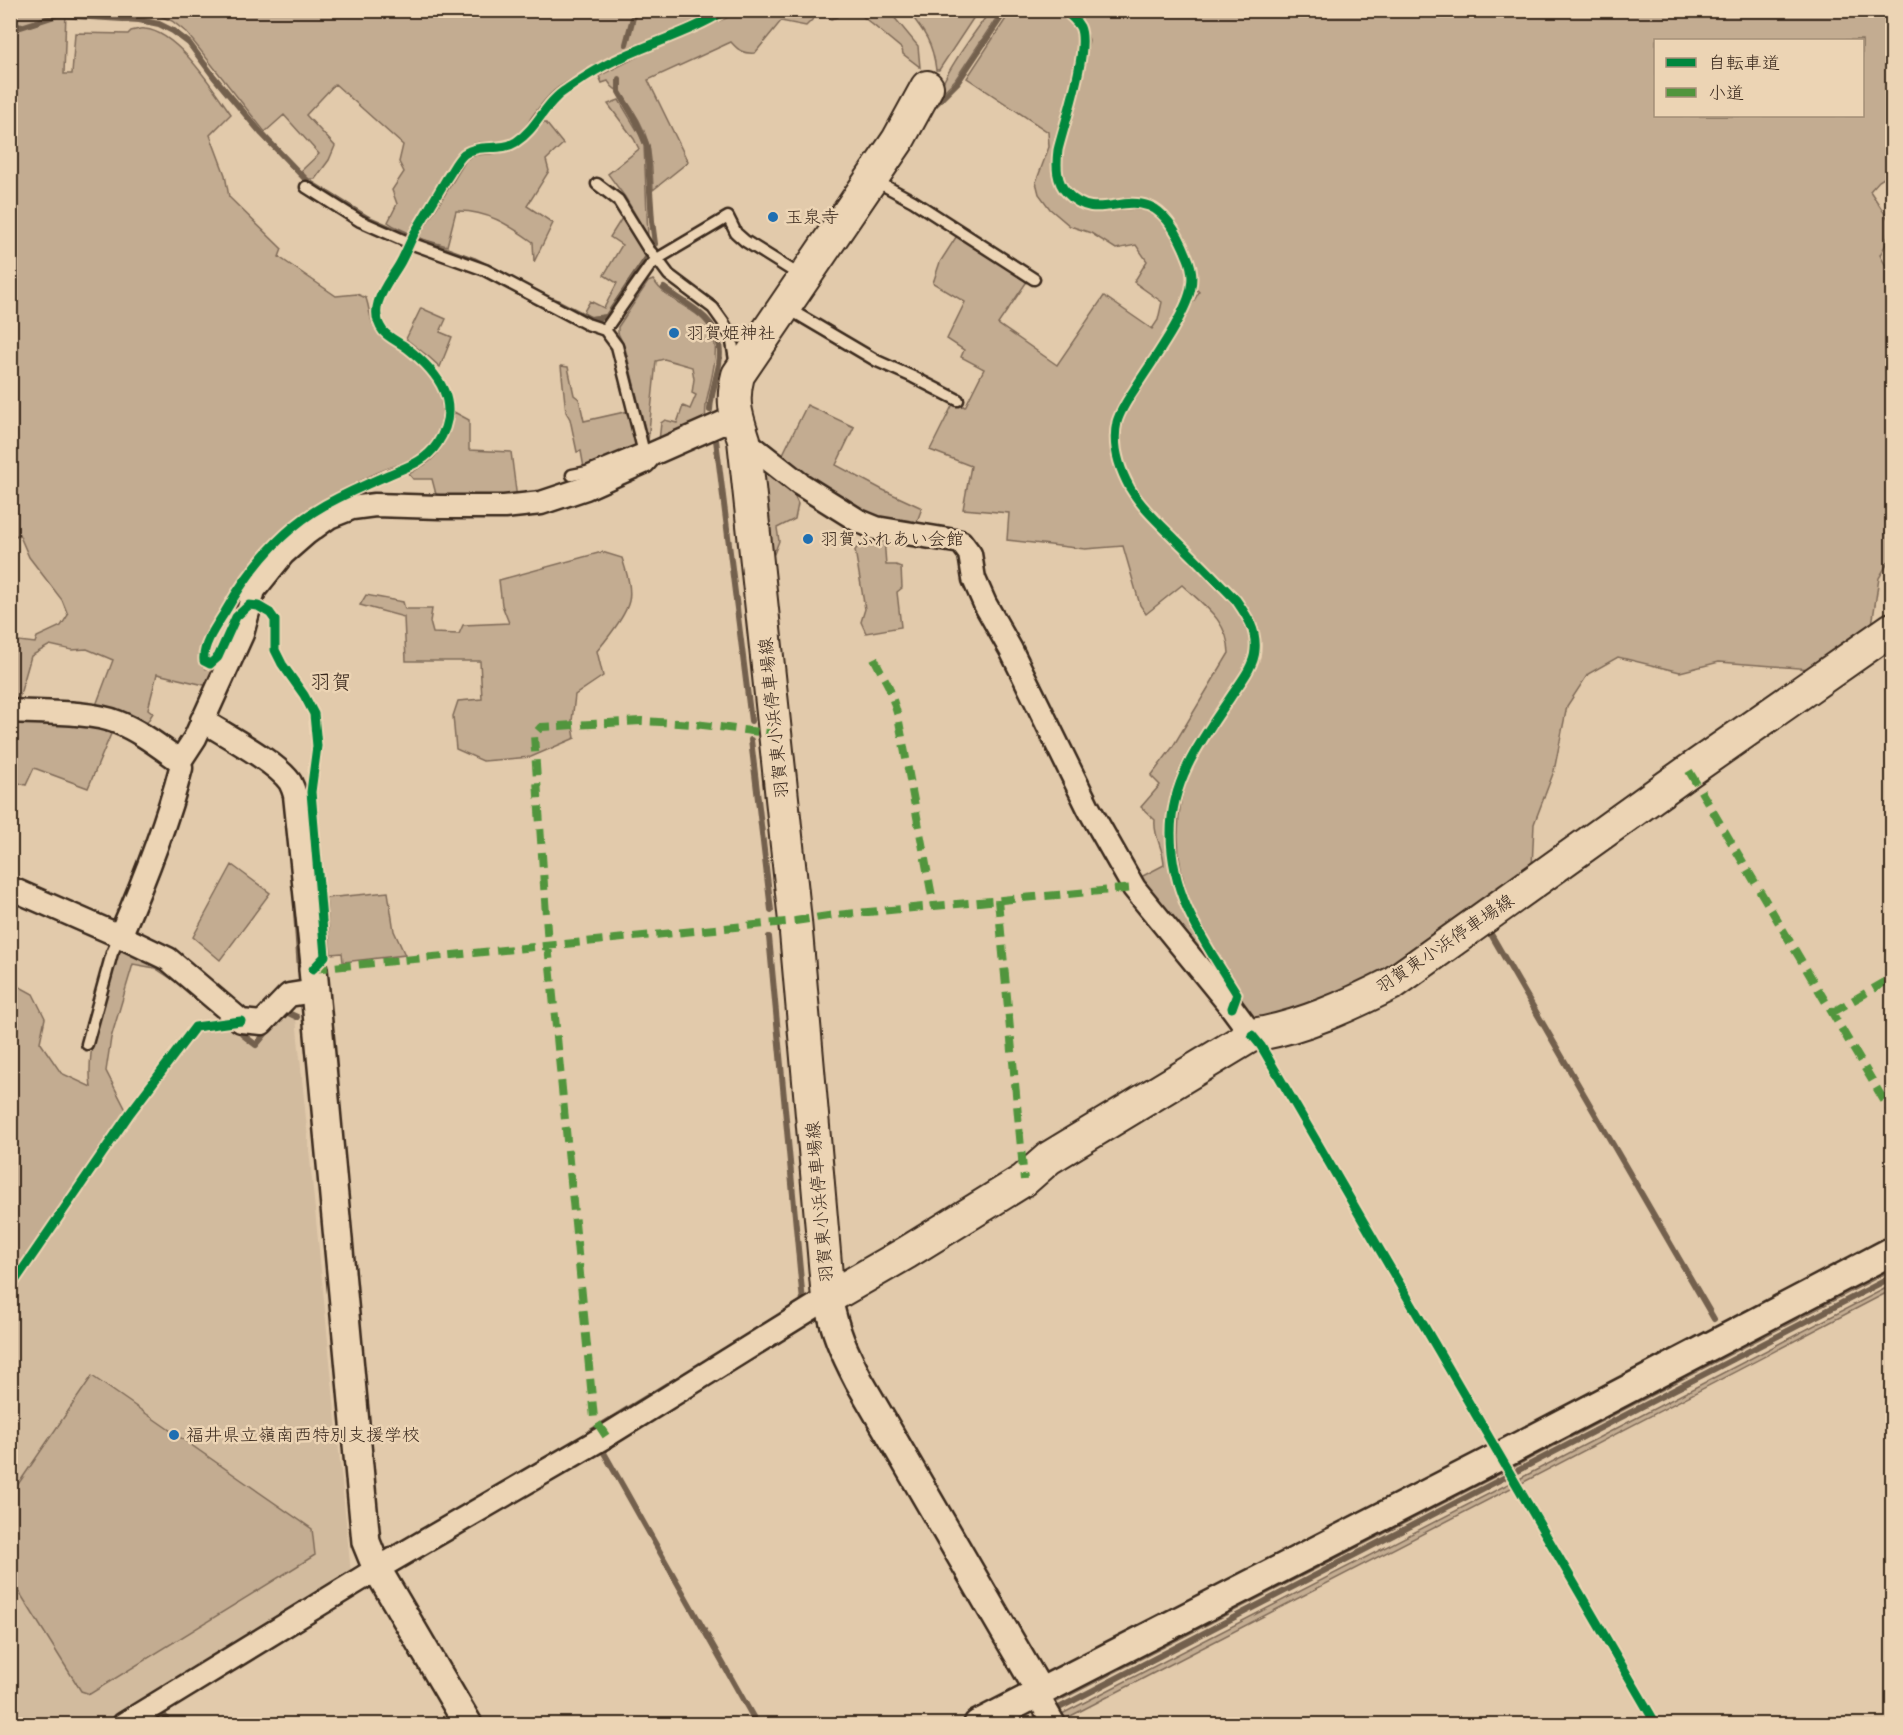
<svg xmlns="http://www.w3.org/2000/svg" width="1903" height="1735" font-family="'Balsamiq Sans','Klee One',sans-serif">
  <rect width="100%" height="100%" fill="#e2caab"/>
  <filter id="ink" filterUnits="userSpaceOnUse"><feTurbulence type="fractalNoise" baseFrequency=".0167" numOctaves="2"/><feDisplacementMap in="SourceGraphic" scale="12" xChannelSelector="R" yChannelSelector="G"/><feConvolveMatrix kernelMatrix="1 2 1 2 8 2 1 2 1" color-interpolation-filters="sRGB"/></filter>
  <g filter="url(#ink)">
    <!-- built -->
    <path fill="#d2bb9e" d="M 285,1014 L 296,1018 L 351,1573 L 106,1724 L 11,1724 L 11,1297 L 135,1115 L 198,1031 L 228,1026 L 256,1048 Z"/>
    <!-- green -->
    <path fill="#c3ac91" stroke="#7f6b58" stroke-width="1.5" fill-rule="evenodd" d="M 11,11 L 66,11 L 64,74 L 72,74 L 75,33 L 128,34 L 131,31 C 135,30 141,28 145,29 C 178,32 213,89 231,114 L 210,135 L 225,175 L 229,197 L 282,249 L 279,257 L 336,296 L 357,294 L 366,298 C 371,313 369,323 380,336 C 385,341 393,344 399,348 C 420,363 441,381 442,409 C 443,424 434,443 422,453 C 412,461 401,463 389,468 C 377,472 364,479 352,485 C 294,512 252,556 219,611 C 210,627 195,646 200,665 L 206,669 L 220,669 L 213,687 L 157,674 L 148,709 L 153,713 L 144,727 L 95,708 L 113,660 L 87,649 L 72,650 L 50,645 L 31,656 L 17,705 L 11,705 L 11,640 L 35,643 L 37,637 L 61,626 L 68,615 L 62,600 L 29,557 L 19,534 L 11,539 Z
      M 148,11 L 714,11 C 664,37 610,53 562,85 C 549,93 540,106 531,118 C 528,123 525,129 520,133 C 502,148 490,138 472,144 C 452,151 420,214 409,233 L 394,226 L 388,222 L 397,204 L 392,190 L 404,172 L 399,162 L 403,145 L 335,84 L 306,115 L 335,146 L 329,160 L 315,179 L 309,179 L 301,171 L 319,154 L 284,115 L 265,132 L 186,32 L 172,21 Z
      M 737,11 L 843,11 L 837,17 L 831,19 L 820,12 L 806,26 L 781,21 L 755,53 C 743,54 739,51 731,42 L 648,80 L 688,162 L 653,190 C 652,149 649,131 624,97 C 619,89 614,92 608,81 L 602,83 L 599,76 L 649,51 L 726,18 Z
      M 852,11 L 889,11 L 918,46 L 920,67 L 903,54 L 902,49 L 856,11 Z
      M 908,11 L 978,11 L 939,70 L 936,70 C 933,43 924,31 908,11 Z
      M 990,11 L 1001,11 L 955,80 L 938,97 C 942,75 976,31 990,11 Z
      M 1011,11 C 1021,11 1045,8 1053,11 C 1062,13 1074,24 1076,32 C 1083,54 1060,125 1053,150 C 1049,181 1062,212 1098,212 C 1112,212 1129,207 1144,210 C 1165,214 1186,258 1187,277 C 1187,290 1182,301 1177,313 L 1125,397 L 1114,420 L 1111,447 L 1117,469 L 1126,489 L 1141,511 L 1233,602 C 1243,616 1251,630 1251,648 C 1250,666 1235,683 1225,696 C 1195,739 1166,777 1166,832 C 1165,891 1198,939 1227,988 L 1137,879 L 1164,865 C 1164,848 1153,837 1155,820 L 1141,807 L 1160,785 L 1151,776 L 1172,748 L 1229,653 C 1228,621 1205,606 1182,585 L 1146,614 L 1140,605 L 1123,546 L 1085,549 L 1007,540 L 1009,513 L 963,509 L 971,466 L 930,450 L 954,402 L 965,407 L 984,369 L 961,357 L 964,350 L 947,339 L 965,302 L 933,283 L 940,262 L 958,234 L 1028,280 L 998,324 L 1057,365 L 1104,296 L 1152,329 L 1158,320 L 1162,302 L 1134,282 L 1147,261 L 1136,245 L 1116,249 L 1091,233 L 1070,226 L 1050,209 L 1039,194 L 1036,182 L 1049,147 L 1048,132 L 967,78 Z
      M 1071,11 L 1892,11 L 1892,173 L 1879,181 L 1870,191 L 1891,223 L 1886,244 L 1880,255 L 1887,268 L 1892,270 L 1892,556 L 1879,578 L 1872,625 L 1812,669 L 1719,662 L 1680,672 L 1618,657 L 1588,674 L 1567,706 L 1554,771 L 1534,824 L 1532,867 L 1390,977 L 1261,1026 L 1241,1010 C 1242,1006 1242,1000 1242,996 C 1240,984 1212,946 1205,933 C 1181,891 1173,849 1181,801 C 1185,782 1192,763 1203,746 C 1222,714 1265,674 1259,634 C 1257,620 1248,610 1240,598 C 1202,555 1104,488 1122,422 C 1126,406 1140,389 1149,375 C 1166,347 1183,320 1199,292 L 1196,289 C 1196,278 1196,268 1193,257 C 1187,240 1167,206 1149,201 C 1122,193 1085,217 1067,187 C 1060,175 1060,164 1062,151 L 1085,63 L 1089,40 L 1085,26 L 1077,15 ZM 1656,40 L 1862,40 L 1862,116 L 1656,116 Z
      M 619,100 L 640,135 L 644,146 L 648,236 L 625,197 L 608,174 L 639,149 L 634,139 L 608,104 Z
      M 540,123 L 546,123 L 563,144 L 546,160 L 549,171 L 527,206 L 553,223 L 534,262 L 533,242 C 509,225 487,210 456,211 L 447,246 L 418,238 L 466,160 C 477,152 486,155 498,153 C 517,150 530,138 540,123 Z
      M 622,218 L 646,256 L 606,315 L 590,317 L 583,313 L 590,301 L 604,308 L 617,283 L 604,275 L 622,245 L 610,237 Z
      M 653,280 C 665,297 679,302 696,314 C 727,337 713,368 707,399 C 705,407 706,415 705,422 L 659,441 L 661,423 L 665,420 L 677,423 L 683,406 L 690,409 L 696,395 L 692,393 L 694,379 L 692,367 L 664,359 L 656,361 L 648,441 L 625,348 L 618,333 L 618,327 L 648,282 Z
      M 421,308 L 446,319 L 440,332 L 452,337 L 440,367 L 429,357 L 406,339 Z
      M 561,366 L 568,367 L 574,395 L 579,399 L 584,421 L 629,411 L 636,445 L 631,449 L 584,468 L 581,451 L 577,452 L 570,419 L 566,412 Z
      M 807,405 L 854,427 L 836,465 L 881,489 L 922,508 L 915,527 L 878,521 L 780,460 Z
      M 454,412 L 469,420 L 469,450 L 511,452 L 517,499 L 438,502 L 432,479 L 413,479 L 409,474 C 415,470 424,466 430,461 C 444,449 451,430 454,412 Z
      M 766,469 L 793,493 L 798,504 L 795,519 L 777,528 L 779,541 L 774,554 L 771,555 L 762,474 Z
      M 869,535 L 884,538 L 886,565 L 896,565 L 901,567 L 902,588 L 897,592 L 901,627 L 866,633 L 861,622 L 865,609 L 855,550 Z
      M 602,552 L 622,558 C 626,571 632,587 629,601 C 626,615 607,639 597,651 L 603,676 L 575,695 L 572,721 L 575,738 L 531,757 L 483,761 L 456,749 L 453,716 L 458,701 L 482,699 L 480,661 L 406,661 L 404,617 L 360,605 L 366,595 L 403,602 L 405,609 L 432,609 L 430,622 L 433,633 L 459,634 L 463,625 L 509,623 L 502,605 L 499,580 Z
      M 16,718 L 114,727 L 88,788 L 34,768 L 26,785 L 11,781 L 11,735 Z
      M 232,865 L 270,893 L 220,960 L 193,937 Z
      M 388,892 L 394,931 L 405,955 L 343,962 L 342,953 L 331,954 L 326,898 Z
      M 122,945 L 155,961 L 202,997 L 205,1005 L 176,982 L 155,968 L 133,964 L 111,1038 L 106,1071 L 126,1110 L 11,1280 L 11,982 L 33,994 L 45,1018 L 40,1042 L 61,1073 L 91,1087 C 85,1044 106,996 117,955 Z
      M 1892,1266 L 1892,1270 L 1514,1467 L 1515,1463 Z
      M 1892,1285 L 1892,1290 L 1522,1483 L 1521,1481 L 1521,1478 Z
      M 92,1376 L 312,1529 L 315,1555 L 90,1694 L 81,1691 L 11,1579 L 10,1496 Z
      M 1503,1470 L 1504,1472 L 1053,1704 L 1051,1701 Z
      M 1510,1483 L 1513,1487 L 1061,1721 L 1060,1715 Z"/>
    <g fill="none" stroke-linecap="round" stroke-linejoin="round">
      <!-- stream -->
      <path stroke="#73604d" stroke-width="6" d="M 10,24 L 21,27 L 58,15 L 139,20 L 159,24 L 173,31 L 189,43 L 214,77 L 262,134 L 307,181 L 367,218 L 406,235
        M 626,44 L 635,10
        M 619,79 L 619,92 L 636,121 L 647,146 L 652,221 L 655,244
        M 930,110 L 957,83 L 1006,10
        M 419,240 L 474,260 L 504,275
        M 664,288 C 693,310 726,320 719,364 C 716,380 711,394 710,410
        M 553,300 L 590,319 L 607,317 L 647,258
        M 716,440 L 751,721
        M 751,740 L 771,910
        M 296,912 L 300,970
        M 1488,929 L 1714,1319
        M 769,937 L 803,1302 L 798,1305
        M 282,1013 L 284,1011 L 297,1017
        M 243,1035 L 256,1045 L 270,1028
        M 592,1431 L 667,1385
        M 603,1451 L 757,1724
        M 164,1715 L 169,1724
        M 1028,1724 L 1892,1277"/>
      <!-- service casing -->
      <g stroke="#3b2a1e" stroke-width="15">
        <path id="service" d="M 874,180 L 913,201 L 1034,279
          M 597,184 L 618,200 L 649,250 L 657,259 L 649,267 L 605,330 L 617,346 L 643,449 L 650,455
          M 306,187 L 360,221 L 410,243 L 485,270 L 587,324 L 605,330
          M 787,308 L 877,361 L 913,377 L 958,400
          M 736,366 L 731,336 L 723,322 L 713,308 L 669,275 L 657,259 L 728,217 L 736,233 L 745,241 L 801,276
          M 572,475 L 587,472 L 643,449
          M 87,1044 L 112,953 L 120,936"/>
      </g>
      <!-- minor casing -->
      <g stroke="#3b2a1e" stroke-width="27">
        <path id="minor" d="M 744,440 L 800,484 L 859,521 L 876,528 L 961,542 L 970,554 L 974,579 L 985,604 L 1011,650 L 1089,809 L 1134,888 L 1232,1008 L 1252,1035
          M 10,711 C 40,713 90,711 117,722 C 140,731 160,747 180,761
          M 202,720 C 225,735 275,761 290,782 C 292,786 294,791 295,795 L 313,969
          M 10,888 L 120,936 L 168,959 L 241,1021 L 262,1023 L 289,995 L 314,991
          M 120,936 C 144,881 166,826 181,768 L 180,761 L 195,738 L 242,634 L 254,590 L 283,554 L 307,533 L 329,517 L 352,508 L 375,505 L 440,507 L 504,507 L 541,503 L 586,488 L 644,462 L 650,455 L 736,417
          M 1040,1692 L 1043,1705 L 1054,1724
          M 124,1724 L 377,1569 L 606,1436 L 828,1298"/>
      </g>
      <!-- tertiary casing -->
      <g stroke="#3b2a1e" stroke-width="32">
        <path id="tertiary" d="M 313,969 L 366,1542 L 377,1569 L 468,1724
          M 828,1298 C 835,1332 843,1350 859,1381 L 1040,1692
          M 978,1724 L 1500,1456 L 1892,1251"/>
      </g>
      <!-- secondary casing -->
      <g stroke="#3b2a1e" stroke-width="36">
        <path id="secondary" d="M 927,87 L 898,140 L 738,375 C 731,402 736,415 744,440 L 795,921 L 828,1298 L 906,1253 L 1024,1180 L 1049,1158 L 1252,1035 C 1300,1028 1350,1005 1393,983 L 1689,771 L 1892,629"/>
      </g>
      <!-- service -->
      <use href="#service" stroke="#ecd4b4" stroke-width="10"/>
      <!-- minor -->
      <use href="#minor" stroke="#ecd4b4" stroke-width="22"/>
      <!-- tertiary -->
      <use href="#tertiary" stroke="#ecd4b4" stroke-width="27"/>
      <!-- secondary -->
      <use href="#secondary" stroke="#ecd4b4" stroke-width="32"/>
      <!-- quiet -->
      <path stroke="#51953d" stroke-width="8" stroke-dasharray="15 8" stroke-linecap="butt" d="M 874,658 L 889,687 L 898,716 L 934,907
        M 1689,771 L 1892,1114
        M 998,900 L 1024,1180
        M 313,969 L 795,921 L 835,915 L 1134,888
        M 1833,1012 L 1892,978
        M 606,1436 L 594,1418 L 548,945 L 534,735 L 541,727 L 641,721 L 695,724 L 776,734"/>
      <!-- cycleway casing -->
      <g stroke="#ecd4b4" stroke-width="13">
        <path id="cycleway" d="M 1063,10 C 1070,15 1076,20 1080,27 C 1090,49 1064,125 1058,150 C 1056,166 1056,182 1067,193 C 1094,222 1120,195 1149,206 C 1167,213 1180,238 1187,256 C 1191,265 1193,277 1191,287 C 1188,312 1149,366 1134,390 C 1128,399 1120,411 1117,422 C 1112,444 1119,468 1130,488 C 1142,508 1159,523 1175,539 C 1196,559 1216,580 1236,600 C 1247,616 1257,630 1255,650 C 1254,667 1239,684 1230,698 C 1202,739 1171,780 1171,833 C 1171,898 1204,941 1237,994 L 1232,1008
          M 313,969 L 325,956 L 311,792 L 317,746 L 314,714 L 304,695 L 282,664 L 275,650 L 275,620 L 270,613 L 258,606 L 249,605 L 236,617 L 218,657 L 210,664 L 204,661 C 202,645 217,625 225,612 C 249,570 282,529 325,505 C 345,494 367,484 388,475 C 407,467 425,462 437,444 C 463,404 439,373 407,348 C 399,342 389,338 383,331 C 366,308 387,285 399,265 C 405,255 409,244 414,234 C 425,215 436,197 447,178 C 452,171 457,160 464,154 C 479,143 501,152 516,142 C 537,129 545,102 567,89 C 583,78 600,67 618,59 C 652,43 695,30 726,10
          M 1252,1035 L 1261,1046 L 1656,1724
          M 10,1288 L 130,1113 L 195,1027 L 241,1021"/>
      </g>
      <!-- cycleway -->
      <use href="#cycleway" stroke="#00873e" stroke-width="9"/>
    </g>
  </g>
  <!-- markers -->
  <g fill="#1f6fb2" stroke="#ecd4b4" stroke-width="2">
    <circle cx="773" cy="217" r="6"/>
    <circle cx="674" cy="333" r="6"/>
    <circle cx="808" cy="539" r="6"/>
    <circle cx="174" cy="1435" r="6"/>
  </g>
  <g text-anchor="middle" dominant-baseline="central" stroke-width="5" stroke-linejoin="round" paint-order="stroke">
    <!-- poi labels -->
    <g font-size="18" fill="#3b2a1e" stroke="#ecd4b4" text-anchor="start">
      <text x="785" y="217">玉泉寺</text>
      <text x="686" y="333">羽賀姫神社</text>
      <text x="820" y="539">羽賀ふれあい会館</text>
      <text x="186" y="1435">福井県立嶺南西特別支援学校</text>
    </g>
    <!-- street labels -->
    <g font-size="18" fill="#3b2a1e" stroke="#ecd4b4">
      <text transform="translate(774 718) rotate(-96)">羽賀東小浜停車場線</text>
      <text transform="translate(1445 944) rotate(-34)">羽賀東小浜停車場線</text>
      <text transform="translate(820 1202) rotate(-95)">羽賀東小浜停車場線</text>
    </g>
    <!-- quarter labels -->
    <g font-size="21" fill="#3b2a1e" stroke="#ecd4b4">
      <text x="331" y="682">羽賀</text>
    </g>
  </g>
  <!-- margin -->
  <rect width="1903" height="1735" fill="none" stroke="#ecd4b4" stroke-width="36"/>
  <rect x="18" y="18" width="1867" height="1699" fill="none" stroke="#3b2a1e" stroke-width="2" filter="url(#ink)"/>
  <!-- legend -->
  <rect x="1654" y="39" width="210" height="78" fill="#ecd4b4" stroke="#a59078" stroke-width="1.5"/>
  <rect x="1666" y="58" width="30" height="9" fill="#00873e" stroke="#a59078" stroke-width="1.5"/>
  <text x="1708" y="69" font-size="18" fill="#3b2a1e">自転車道</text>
  <rect x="1666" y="88" width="30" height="9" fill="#51953d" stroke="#a59078" stroke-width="1.5"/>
  <text x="1708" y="99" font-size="18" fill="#3b2a1e">小道</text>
</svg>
